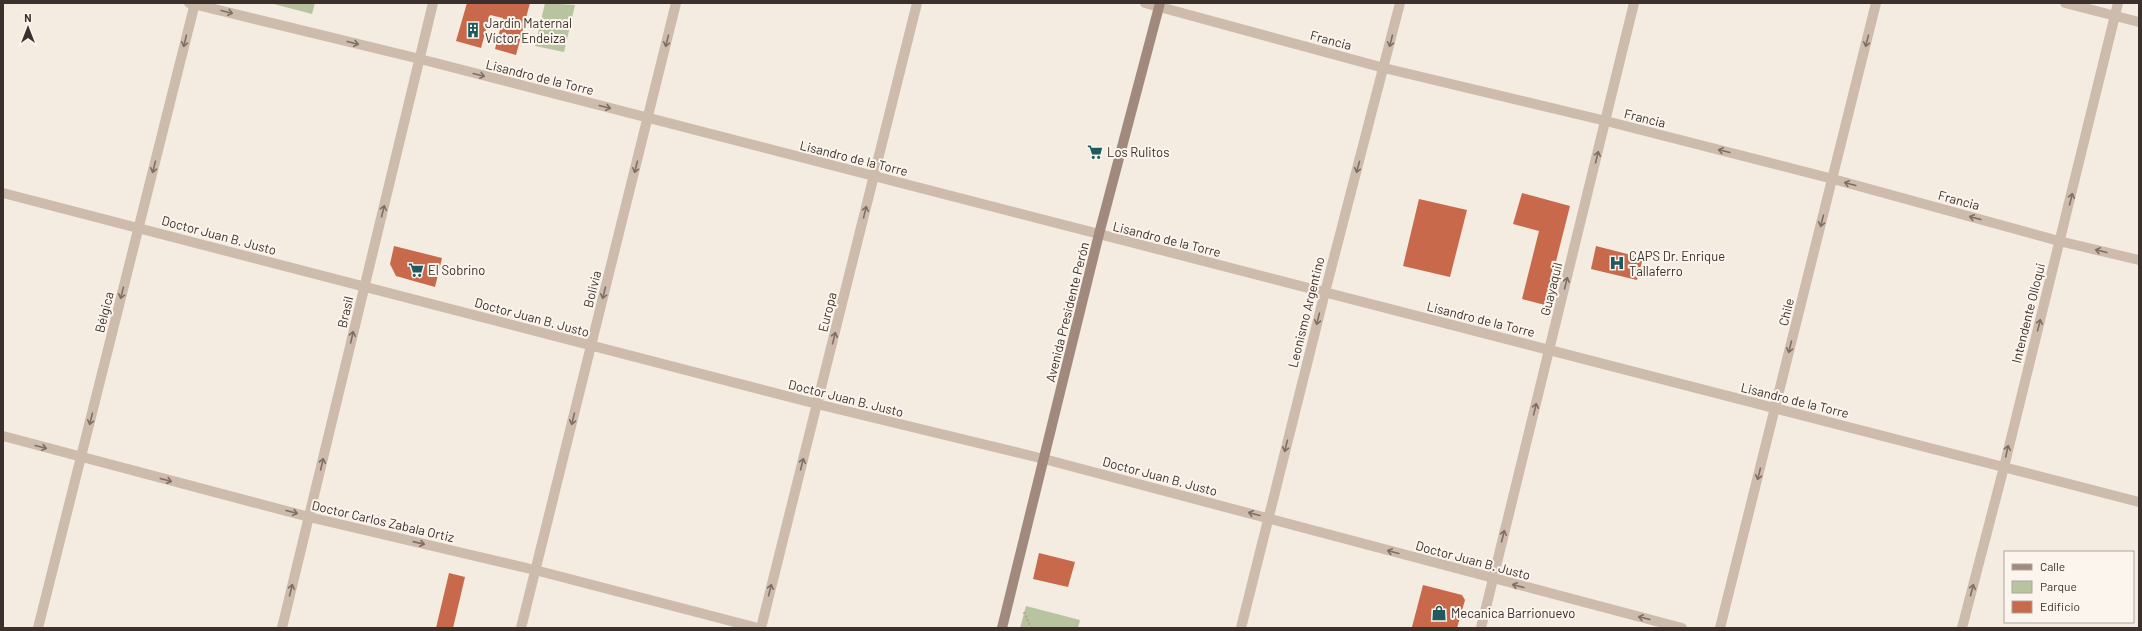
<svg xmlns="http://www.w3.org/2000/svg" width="2142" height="631" font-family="Barlow,sans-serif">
  <rect width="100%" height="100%" fill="#f4ebe1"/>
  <!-- green -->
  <path fill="#b8c4a0" d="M 270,3 L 315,3 L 312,14 Z
    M 545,3 L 575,5 L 564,52 L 535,46 Z
    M 1026,606 L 1080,620 L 1078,628 L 1020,628 Z"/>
  <!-- building -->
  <path fill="#c8694b" d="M 467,3 L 530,3 L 516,55 L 495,49 L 503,18 L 490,15 L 481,48 L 456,41 Z
    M 1522,193 L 1570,206 L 1545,305 L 1522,299 L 1539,231 L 1513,224 Z
    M 1419,199 L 1467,210 L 1450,277 L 1403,266 Z
    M 394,246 L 442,258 L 435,287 L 396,276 L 390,264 Z
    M 1596,246 L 1643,258 L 1637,280 L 1591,269 Z
    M 1039,553 L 1075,562 L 1068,587 L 1033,579 Z
    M 449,573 L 465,577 L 453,628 L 436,628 Z
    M 1423,585 L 1462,595 L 1465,600 L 1457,628 L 1412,627 Z"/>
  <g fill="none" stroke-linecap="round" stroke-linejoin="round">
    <!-- path -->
    <path stroke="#b9a596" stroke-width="2.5" stroke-dasharray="2 2" stroke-linecap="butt" d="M 1024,612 L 1031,628"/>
    <!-- minor -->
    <path stroke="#cdbbac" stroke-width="10" d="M 189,3 L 420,59 L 2139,502
      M 1145,3 L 1384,68 L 1606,121 L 1833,179 L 2059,241 L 2139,260
      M 2065,3 L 2139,22
      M 3,193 L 817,404 L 1044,459 L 1682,628
      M 3,436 L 309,517 L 535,570 L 758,628
      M 38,628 L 195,3
      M 282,628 L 433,3
      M 521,628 L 676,3
      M 761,628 L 917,3
      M 1241,628 L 1325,292 L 1400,3
      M 1481,628 L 1634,3
      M 1720,628 L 1876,3
      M 1962,628 L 2004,467 L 2118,3"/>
    <!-- secondary -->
    <path stroke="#a18a7d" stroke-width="10" d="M 1002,628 L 1099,234 L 1160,3"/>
  </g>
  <!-- one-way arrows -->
  <defs><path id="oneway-shaft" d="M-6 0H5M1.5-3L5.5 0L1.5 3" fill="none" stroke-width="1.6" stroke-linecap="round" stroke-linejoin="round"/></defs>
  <g stroke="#7d6f65">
    <use href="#oneway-shaft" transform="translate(227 12) rotate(14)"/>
    <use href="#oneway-shaft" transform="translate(185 41) rotate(104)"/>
    <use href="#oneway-shaft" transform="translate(667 41) rotate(104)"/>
    <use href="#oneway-shaft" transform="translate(1391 41) rotate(104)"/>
    <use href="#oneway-shaft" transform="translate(1867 41) rotate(104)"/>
    <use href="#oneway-shaft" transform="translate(353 43) rotate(14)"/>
    <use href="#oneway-shaft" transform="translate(479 75) rotate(14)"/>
    <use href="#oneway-shaft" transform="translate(605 107) rotate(14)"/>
    <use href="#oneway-shaft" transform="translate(1724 151) rotate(-166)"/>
    <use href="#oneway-shaft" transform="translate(1597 157) rotate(-76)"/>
    <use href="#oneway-shaft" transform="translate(154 167) rotate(104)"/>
    <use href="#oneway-shaft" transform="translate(636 167) rotate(104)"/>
    <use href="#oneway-shaft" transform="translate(1358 167) rotate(105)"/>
    <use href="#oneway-shaft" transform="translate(1850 184) rotate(-165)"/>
    <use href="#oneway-shaft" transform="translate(2071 199) rotate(-76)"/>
    <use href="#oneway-shaft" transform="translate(383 211) rotate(-76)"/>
    <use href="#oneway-shaft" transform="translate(865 212) rotate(-76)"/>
    <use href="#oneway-shaft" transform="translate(1975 218) rotate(-165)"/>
    <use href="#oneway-shaft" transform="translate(1822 221) rotate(104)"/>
    <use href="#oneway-shaft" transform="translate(2101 251) rotate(-166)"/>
    <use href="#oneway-shaft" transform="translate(1566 283) rotate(-76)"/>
    <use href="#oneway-shaft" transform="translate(122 293) rotate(104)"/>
    <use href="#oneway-shaft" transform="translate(604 293) rotate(104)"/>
    <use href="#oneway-shaft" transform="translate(1318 319) rotate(104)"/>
    <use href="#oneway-shaft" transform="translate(2039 325) rotate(-76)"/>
    <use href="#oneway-shaft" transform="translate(352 337) rotate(-77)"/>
    <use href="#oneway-shaft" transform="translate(834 338) rotate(-76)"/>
    <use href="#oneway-shaft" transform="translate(1790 347) rotate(104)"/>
    <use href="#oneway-shaft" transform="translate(1535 409) rotate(-76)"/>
    <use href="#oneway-shaft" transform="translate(91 419) rotate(104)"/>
    <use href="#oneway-shaft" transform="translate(573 419) rotate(104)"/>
    <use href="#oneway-shaft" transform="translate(1286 446) rotate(104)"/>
    <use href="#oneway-shaft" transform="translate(41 447) rotate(15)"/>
    <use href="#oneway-shaft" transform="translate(2007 451) rotate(-78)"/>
    <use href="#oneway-shaft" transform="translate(322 464) rotate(-77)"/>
    <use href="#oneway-shaft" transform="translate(802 464) rotate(-76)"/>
    <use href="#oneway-shaft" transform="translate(1759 474) rotate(104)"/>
    <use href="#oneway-shaft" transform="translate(166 480) rotate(15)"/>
    <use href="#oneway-shaft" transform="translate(292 512) rotate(15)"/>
    <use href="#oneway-shaft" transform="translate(1254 514) rotate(-165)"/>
    <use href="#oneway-shaft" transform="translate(1503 536) rotate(-76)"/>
    <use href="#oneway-shaft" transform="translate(419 543) rotate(13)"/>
    <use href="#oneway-shaft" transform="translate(1393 552) rotate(-165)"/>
    <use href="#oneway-shaft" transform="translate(1518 586) rotate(-165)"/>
    <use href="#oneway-shaft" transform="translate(291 590) rotate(-76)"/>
    <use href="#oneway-shaft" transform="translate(770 590) rotate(-76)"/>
    <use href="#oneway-shaft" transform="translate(1972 590) rotate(-75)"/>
    <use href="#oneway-shaft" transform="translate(1644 618) rotate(-166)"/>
  </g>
  <!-- icons -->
  <defs>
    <g id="building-bare" transform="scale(1.2)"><path d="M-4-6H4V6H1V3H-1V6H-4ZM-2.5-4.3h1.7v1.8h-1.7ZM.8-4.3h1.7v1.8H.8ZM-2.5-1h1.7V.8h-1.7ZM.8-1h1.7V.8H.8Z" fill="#1f5a5e" stroke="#fbf5ee" stroke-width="2.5" paint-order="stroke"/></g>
    <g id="supermarket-bare" transform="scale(1.2)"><path d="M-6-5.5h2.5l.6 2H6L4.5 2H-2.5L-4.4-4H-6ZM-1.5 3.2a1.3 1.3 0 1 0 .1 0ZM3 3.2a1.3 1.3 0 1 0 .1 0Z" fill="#1f5a5e" stroke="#fbf5ee" stroke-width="2.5" paint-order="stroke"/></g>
    <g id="hospital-bare" transform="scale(1.2)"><path d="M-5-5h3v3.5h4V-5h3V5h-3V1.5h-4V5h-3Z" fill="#1f5a5e" stroke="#fbf5ee" stroke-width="2.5" paint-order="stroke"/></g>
    <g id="shop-bare" transform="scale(1.2)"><path d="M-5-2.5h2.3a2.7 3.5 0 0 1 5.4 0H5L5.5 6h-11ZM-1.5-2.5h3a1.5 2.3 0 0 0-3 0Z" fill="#1f5a5e" stroke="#fbf5ee" stroke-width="2.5" paint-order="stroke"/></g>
  </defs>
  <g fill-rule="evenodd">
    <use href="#building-bare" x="473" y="30"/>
    <use href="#supermarket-bare" x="1095" y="152"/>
    <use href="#hospital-bare" x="1617" y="263"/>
    <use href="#supermarket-bare" x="416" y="270"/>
    <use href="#shop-bare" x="1439" y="613"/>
  </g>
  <g text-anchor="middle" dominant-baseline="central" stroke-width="4" stroke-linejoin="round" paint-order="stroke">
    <!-- poi labels -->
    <g font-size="13" fill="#3b302b" stroke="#fbf5ee" text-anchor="start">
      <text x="485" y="23">Jardín Maternal<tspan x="485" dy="15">Víctor Endeiza</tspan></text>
      <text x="1107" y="152">Los Rulitos</text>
      <text x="1629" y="256">CAPS Dr. Enrique<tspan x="1629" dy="15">Tallaferro</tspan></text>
      <text x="428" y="270">El Sobrino</text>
      <text x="1451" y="613">Mecanica Barrionuevo</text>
    </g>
    <!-- street labels -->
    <g font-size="13" fill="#3b302b" stroke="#fbf5ee">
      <text transform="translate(1331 40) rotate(15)">Francia</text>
      <text transform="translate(540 77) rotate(14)">Lisandro de la Torre</text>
      <text transform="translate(1645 118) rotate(14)">Francia</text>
      <text transform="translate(854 158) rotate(14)">Lisandro de la Torre</text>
      <text transform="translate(1959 200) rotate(15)">Francia</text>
      <text transform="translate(219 235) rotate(15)">Doctor Juan B. Justo</text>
      <text transform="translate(1167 239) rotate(14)">Lisandro de la Torre</text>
      <text transform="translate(592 289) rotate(-76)">Bolivia</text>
      <text transform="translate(1551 289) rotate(-76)">Guayaquil</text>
      <text transform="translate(104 312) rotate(-76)">Bélgica</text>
      <text transform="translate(345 312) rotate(-77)">Brasil</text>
      <text transform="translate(827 312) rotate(-76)">Europa</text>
      <text transform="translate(1067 312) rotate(-76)">Avenida Presidente Perón</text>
      <text transform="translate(1306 312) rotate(-76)">Leonismo Argentino</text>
      <text transform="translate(1786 312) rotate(-76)">Chile</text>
      <text transform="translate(2028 313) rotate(-76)">Intendente Olloqui</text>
      <text transform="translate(532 317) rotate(15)">Doctor Juan B. Justo</text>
      <text transform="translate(1481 319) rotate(14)">Lisandro de la Torre</text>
      <text transform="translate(846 398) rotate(14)">Doctor Juan B. Justo</text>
      <text transform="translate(1795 400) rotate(14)">Lisandro de la Torre</text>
      <text transform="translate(1160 476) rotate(15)">Doctor Juan B. Justo</text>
      <text transform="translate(383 521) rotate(13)">Doctor Carlos Zabala Ortiz</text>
      <text transform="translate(1473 560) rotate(15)">Doctor Juan B. Justo</text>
    </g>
  </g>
  <!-- border -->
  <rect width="2142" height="631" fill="none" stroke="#3b302b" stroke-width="8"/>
  <!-- legend -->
  <rect x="2004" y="551" width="130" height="72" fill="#fbf5ee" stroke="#aea6a0"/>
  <rect x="2012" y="564" width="20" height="6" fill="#a18a7d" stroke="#aea6a0"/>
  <text x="2040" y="571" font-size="12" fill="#3b302b">Calle</text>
  <rect x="2012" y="581" width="20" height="12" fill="#b8c4a0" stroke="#aea6a0"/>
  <text x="2040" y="591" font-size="12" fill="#3b302b">Parque</text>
  <rect x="2012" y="601" width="20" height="12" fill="#c8694b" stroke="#aea6a0"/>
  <text x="2040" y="611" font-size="12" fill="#3b302b">Edificio</text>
  <!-- north arrow -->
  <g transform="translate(28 28)" stroke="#fbf5ee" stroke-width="3" paint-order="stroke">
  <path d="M0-3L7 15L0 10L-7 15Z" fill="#3b302b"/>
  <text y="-6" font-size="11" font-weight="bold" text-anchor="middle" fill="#3b302b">N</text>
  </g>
</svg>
